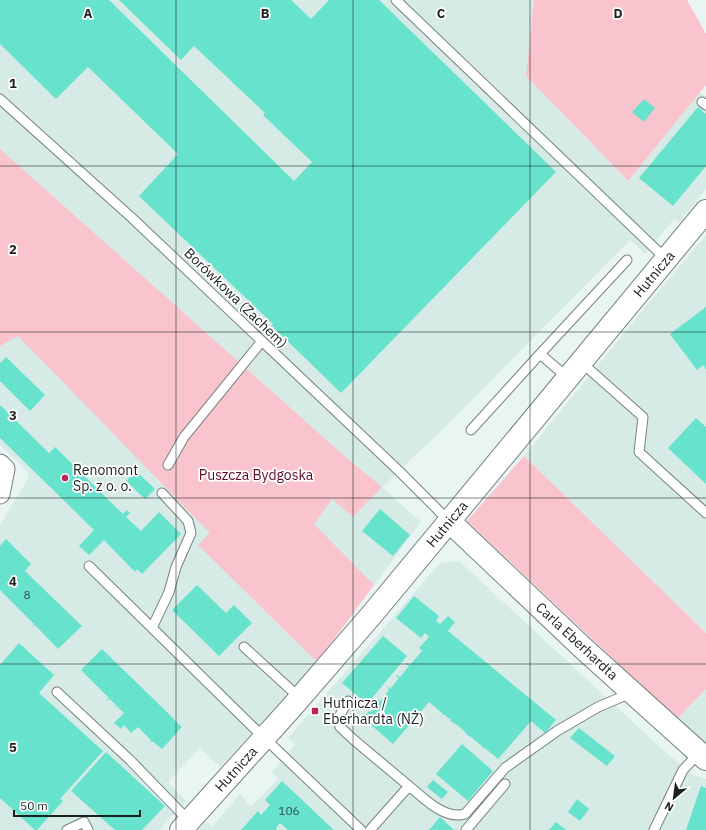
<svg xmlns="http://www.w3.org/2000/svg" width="706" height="830" font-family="'IBM Plex Sans',sans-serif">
  <rect width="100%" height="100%" fill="#e9f5f2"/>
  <!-- built -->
  <path fill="#d6ebe6" d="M 0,0 L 534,0 L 526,76 L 627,181 L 700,92 L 706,97 L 706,189 L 679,222 L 674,219 L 645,254 L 630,240 L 446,426 L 382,487 L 421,522 L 317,662 L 220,767 L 200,748 L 168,782 L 186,801 L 160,830 L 0,830 L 0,525 L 28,479 L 28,475 L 24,468 L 0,445 Z
    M 706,235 L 706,633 L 524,456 L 646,306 Z
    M 459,561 L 662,749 L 693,775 L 706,779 L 706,830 L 199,830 L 206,821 L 212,827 L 240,794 L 251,807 L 278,779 L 272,772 L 295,745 L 288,738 L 440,563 Z
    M 706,689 L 706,744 L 677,719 Z"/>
  <!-- green -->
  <path fill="#f9c4cd" d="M 534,0 L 687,0 L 706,34 L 706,85 L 628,181 L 526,76 Z
    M 0,149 L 342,454 L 382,487 L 353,517 L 332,499 L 314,524 L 374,585 L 317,662 L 198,545 L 210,533 L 18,336 L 0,346 Z
    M 524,456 L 706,633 L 706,689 L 677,719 L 467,521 Z"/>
  <!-- building -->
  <path fill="#66e2cd" d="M 0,0 L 109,0 L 294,181 L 312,162 L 263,115 L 265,113 L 194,46 L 181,60 L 119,0 L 291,0 L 311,19 L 329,0 L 379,0 L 556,172 L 341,393 L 271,325 L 273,324 L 139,196 L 178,154 L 88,67 L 56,99 L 0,44 Z
    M 644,99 L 655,108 L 644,122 L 632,112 Z
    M 698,107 L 706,114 L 706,166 L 673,206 L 639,178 Z
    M 706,307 L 706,369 L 703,365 L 697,370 L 670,334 Z
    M 6,357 L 45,395 L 30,411 L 0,381 L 0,363 Z
    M 0,405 L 49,453 L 55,447 L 123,514 L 127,510 L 130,513 L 126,517 L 141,531 L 159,512 L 181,534 L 142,574 L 137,569 L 135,572 L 104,540 L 89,555 L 79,546 L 94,530 L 0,438 Z
    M 696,418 L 706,427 L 706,484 L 668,448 Z
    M 136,471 L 155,489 L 145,499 L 126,481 Z
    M 380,509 L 410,535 L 393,556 L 362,531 Z
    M 6,539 L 31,564 L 25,571 L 82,626 L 58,649 L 35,625 L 32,627 L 34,624 L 0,590 L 0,546 Z
    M 197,585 L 226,613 L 234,605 L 252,623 L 219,656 L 172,610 Z
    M 414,596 L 439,616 L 436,621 L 440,624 L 448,616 L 455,622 L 448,631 L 556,720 L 545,733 L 531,721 L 498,759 L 491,753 L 489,753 L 490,752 L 481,746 L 482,746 L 476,741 L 473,740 L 474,739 L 466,734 L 466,733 L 460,727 L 458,727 L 459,726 L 450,721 L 451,720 L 445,715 L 443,715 L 443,714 L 429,702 L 393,744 L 363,718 L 369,711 L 371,712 L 379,702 L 377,700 L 378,699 L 381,701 L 389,690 L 387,688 L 388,687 L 390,689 L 399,678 L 396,676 L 397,675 L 400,677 L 409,666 L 406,664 L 407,663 L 410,665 L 422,651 L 419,648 L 429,637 L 425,633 L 421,638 L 396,618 Z
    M 383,636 L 407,656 L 367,704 L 342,683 Z
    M 19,643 L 54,675 L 39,693 L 103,751 L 60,799 L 63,801 L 37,830 L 35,830 L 0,798 L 0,665 Z
    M 102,649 L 173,718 L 176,716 L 173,719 L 182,727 L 162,749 L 152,741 L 150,743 L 151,740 L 138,727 L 131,733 L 124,725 L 121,729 L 114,723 L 124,713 L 117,706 L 114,707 L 116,705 L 110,699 L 107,701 L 107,700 L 109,698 L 81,670 Z
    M 579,728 L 615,756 L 607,766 L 570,738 Z
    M 462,744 L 493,771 L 468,801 L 436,774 Z
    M 106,752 L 165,806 L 142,830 L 115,830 L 71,791 Z
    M 433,780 L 448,792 L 442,799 L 427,787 Z
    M 282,781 L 334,830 L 288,830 L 280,823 L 276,828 L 277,830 L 241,830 L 258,811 L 261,815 L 270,805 L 265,800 Z
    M 701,786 L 706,788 L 706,830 L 686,830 Z
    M 577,799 L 589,809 L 580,821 L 568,812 Z
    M 440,817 L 454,830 L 429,830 Z
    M 556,822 L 566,830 L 549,830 Z"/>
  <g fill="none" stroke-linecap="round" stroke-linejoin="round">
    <!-- service casing -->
    <g stroke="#77817f" stroke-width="11">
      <path id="service" d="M 396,0 L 666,259
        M 0,99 L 132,218 L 399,471 L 449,521
        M 702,102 L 706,105
        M 540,354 L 627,260
        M 581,362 L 643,417 L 639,452 L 706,513
        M 471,430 L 540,354 L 568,378
        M 168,465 L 184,437 L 262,341
        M 89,566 L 255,729 L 361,830
        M 152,628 L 169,592 L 176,567 L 191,533 L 188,521 L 162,493
        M 244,647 L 300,698
        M 57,692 L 130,760 L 189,821
        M 348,701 L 341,713 L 339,719 L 340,727 L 354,740 L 409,786 L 370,830
        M 409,786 C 424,798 444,820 465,814 L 505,768 L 557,731 L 598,707 L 631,693
        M 67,830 L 84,822 L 88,830
        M 466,830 L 505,784
        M 654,830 L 683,770 L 699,753"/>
    </g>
    <!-- minor casing -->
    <g stroke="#77817f" stroke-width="21">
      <path id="minor" d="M 0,464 L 5,469 L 0,494"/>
    </g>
    <!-- tertiary casing -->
    <g stroke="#77817f" stroke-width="24">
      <path id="tertiary" d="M 449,521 L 584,649 L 706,759
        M 181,830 L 292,707 L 374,612 L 706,211"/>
    </g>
    <!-- service -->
    <use href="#service" stroke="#fff" stroke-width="9"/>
    <!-- minor -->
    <use href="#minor" stroke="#fff" stroke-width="19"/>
    <!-- tertiary -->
    <use href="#tertiary" stroke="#fff" stroke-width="22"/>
  </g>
  <!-- grid -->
  <path fill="none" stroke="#1b201f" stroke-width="1" stroke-opacity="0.55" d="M 176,0 L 176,830M 353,0 L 353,830M 530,0 L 530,830M 0,166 L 706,166M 0,332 L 706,332M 0,498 L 706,498M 0,664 L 706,664"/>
  <!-- markers -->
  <g fill="#b62756" stroke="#fff" stroke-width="1.5">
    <circle cx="65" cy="478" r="4"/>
    <rect x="311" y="707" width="8" height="8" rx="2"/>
  </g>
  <g text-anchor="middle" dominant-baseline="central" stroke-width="3.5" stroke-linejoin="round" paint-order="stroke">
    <!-- number labels -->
    <g font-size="12" fill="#2e504a">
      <text x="27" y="594">8</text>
      <text x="289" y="810">106</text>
    </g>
    <!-- street labels -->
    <g font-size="14" fill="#1b201f" stroke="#fff">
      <text transform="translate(654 274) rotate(-50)">Hutnicza</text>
      <text transform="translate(236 298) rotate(44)">Borówkowa (Zachem)</text>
      <text transform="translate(447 524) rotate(-50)">Hutnicza</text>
      <text transform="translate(577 641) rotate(43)">Carla Eberhardta</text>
      <text transform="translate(236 769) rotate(-48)">Hutnicza</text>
    </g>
    <!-- poi labels -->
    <g font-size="14" fill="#1b201f" stroke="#fff" text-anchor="start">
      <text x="73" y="470">Renomont<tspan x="73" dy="16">Sp. z o. o.</tspan></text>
      <text x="323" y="703">Hutnicza /<tspan x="323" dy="16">Eberhardta (NŻ)</tspan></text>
    </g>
    <!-- park labels -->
    <g font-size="14" fill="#5f0b28" stroke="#fff">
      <text x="256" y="475">Puszcza Bydgoska</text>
    </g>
  </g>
  <g font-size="13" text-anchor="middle" font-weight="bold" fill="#1b201f" stroke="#fff" stroke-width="3.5" stroke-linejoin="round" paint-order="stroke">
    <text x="88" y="18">A</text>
    <text x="265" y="18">B</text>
    <text x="441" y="18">C</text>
    <text x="618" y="18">D</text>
    <text x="13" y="88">1</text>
    <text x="13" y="254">2</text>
    <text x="13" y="420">3</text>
    <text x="13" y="586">4</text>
    <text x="13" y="752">5</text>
  </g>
  <!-- north arrow -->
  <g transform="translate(674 798) rotate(209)" stroke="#ffffff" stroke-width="3" paint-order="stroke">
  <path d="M0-3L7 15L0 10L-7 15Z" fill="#1b201f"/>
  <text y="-6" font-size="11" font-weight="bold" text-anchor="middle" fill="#1b201f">N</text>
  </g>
  <!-- scale -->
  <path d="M14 810v6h126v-6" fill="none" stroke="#1b201f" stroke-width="2"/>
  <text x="20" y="810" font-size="12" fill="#1b201f" stroke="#ffffff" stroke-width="3" paint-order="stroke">50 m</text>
</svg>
